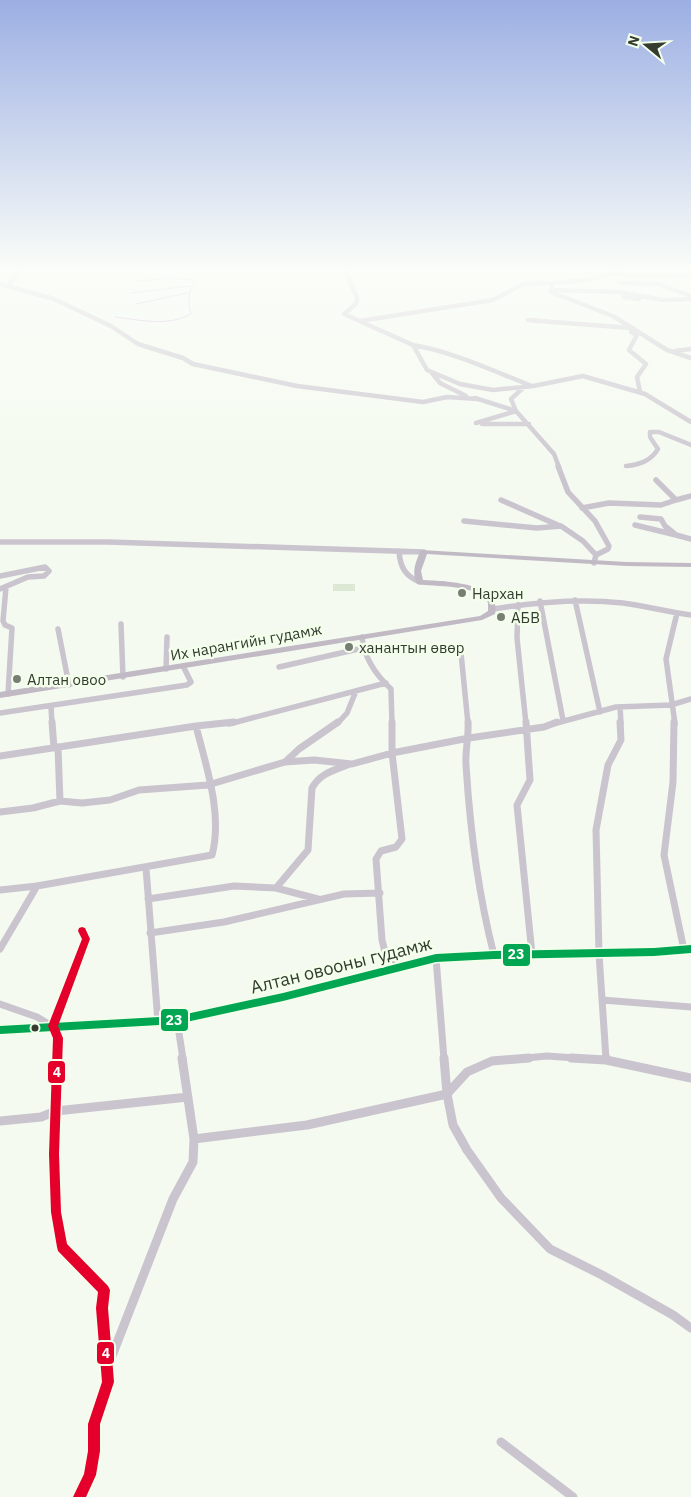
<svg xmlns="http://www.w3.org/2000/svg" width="691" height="1497" font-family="'IBM Plex Sans',sans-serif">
  <rect width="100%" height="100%" fill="#f4faf0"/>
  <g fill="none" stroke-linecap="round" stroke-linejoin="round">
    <!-- stream -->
    <path stroke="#cba8db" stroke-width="1" d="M 522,271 L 522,277
      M 74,273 L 81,271
      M 488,278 L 498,271
      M 138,281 L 171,278 L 193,280
      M 131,293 L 190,286
      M 136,304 L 188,293
      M 115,317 C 141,320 167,327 191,314 C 186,296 190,283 204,271"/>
  </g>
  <!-- building -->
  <path fill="#dce8d3" d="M 333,584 L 355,584 L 355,591 L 333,591 Z"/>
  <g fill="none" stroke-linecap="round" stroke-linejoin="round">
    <!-- street-far3 -->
    <path stroke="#cac4ce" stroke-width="4.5" d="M 345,271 L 357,298 L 356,304 L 344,314 L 413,345 L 427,370 L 460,384 L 493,390 L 533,386 L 583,376 L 645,394 L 691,422
      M 618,271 L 588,280 L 553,283 L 551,292 L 613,316 L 667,350 L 691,358
      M 613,274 L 691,276
      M 621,283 L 658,284 L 691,296
      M 0,284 L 54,299 L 111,326 L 138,344 L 183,358 L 193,364 L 297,386 L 423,402 L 447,397 L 478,399
      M 7,286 L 20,271
      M 551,290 L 619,292 L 663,300 L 691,299
      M 624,297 L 639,299
      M 528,320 L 631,328
      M 360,321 L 493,300 L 523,284 L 553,283
      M 631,332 L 637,335 L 629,350 L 646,364 L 637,377 L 640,392
      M 413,345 C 454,352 493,371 532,386
      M 675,351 L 691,349
      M 432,373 L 440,383 L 466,396
      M 475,398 L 516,411 L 554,454 L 559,467
      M 476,423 L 516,411 L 511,399 L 524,387
      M 482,424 L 529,424
      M 626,466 C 639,465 651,461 658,449 L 650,437 L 650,432 L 659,432 L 691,445"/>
    <!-- street-far2 -->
    <path stroke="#cac4ce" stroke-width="5.5" d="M 558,466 L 568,492 L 595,521 L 609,546 L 608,549 L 596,555 L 594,563
      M 656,480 L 676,500 L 691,496
      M 501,500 L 560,526
      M 582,508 L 609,503 L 661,505 L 676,500
      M 464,521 L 537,528 L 561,526 L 583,541 L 596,555
      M 635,525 L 676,535 L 665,526 L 661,519 L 640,517
      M 676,535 L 691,539
      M 0,542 L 108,542 L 424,552
      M 399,551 C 400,567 405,576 420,582
      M 0,576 L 45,567 L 49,571 L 44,576 L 28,577 L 0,589
      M 6,587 L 3,621 L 5,625 L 12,628 L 8,694
      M 575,600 L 600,712
      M 540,601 L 563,720
      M 518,605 L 517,638 L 526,724
      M 493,609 C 536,602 579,598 623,603 C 646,606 668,612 691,615
      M 121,624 L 123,677
      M 58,629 L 69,685
      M 362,637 C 364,659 376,675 391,689 L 392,724
      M 461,653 L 468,724
      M 279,667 L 363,648
      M 166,669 L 167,637
      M 51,706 L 52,724
      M 620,707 L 621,724
      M 0,713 L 187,685 L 191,682 L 183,666
      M 229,724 L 386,683
      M 337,724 L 347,713 L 356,691
      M 553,724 L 616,707 L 671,705 L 691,699
      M 675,724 L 666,659 L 677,613"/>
    <!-- street-far1 -->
    <path stroke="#cac4ce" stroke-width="7" d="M 52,722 L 54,748
      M 392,722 L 392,753 L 402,839 L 396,847 L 381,851 L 376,859 L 382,940 L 385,952 L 401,966
      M 468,722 C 469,737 465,750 466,765 C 470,829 478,893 494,955
      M 526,722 L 530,780 L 517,805 L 532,954
      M 674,722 L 673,782 L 664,855 L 684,950
      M 58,747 L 60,801
      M 0,756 L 196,726 L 234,722
      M 285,762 L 299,749 L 338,722
      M 0,812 L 33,808 L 60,801 L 82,803 L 110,800 L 139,790 L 208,785 L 285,762 L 314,760 L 352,764 L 392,753 L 469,738 L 544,727 L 557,722
      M 146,868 L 158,1022
      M 276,888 L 308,850 L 312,788 C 320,773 335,770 350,764
      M 0,890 L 37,886 L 212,855 C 223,814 206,766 196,726
      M 148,899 L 234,886 L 276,888 L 318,899
      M 150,933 L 224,922 L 344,894 L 380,893
      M 0,949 L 37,886
      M 436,958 L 444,1059
      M 602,1000 L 691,1007
      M 0,1004 L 37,1017 L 52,1026
      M 177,1020 L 183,1059
      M 57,1059 L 58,1038 L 53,1026 L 86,939 L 82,931
      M 515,1059 L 547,1056 L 590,1059
      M 606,1059 L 599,954 L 596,830 L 608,765 L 621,740 L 620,722"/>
    <!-- street -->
    <path stroke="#cac4ce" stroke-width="9" d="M 57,1058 L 54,1154 L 56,1212 L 62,1247 L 104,1290 L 102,1308 L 108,1382 L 94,1424 L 94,1451 L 90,1475 L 79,1497
      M 444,1058 L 447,1094 L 453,1125 L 467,1150 L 501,1198 L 550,1249 L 602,1275 L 673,1315 L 691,1328
      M 571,1058 L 606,1060 L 691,1078
      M 606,1058 L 606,1060
      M 0,1121 L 41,1117 L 56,1111 L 188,1097
      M 194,1139 L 307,1125 L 447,1094 L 467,1072 L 492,1061 L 529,1058
      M 108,1366 L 173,1199 L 193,1162 L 194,1139 L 182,1058
      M 501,1442 L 573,1497"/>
    <!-- secondary -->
    <path fill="#c1bac5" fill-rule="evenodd" d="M 421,550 L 626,562 L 691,563 L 691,567 L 626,566 L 427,554 L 421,571 L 423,580 C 442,581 503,582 495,614 L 482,620 L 0,698 L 0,692 L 480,616 L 488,611 C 488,608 488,606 488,603 C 481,584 433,587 417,584 C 411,572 416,561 421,550 Z
      M 691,945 L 691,953 L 654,956 L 494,959 L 436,962 L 283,1002 L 177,1025 L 0,1035 L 0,1025 L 177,1015 L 283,992 L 436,954 L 494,951 L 654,948 Z"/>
    <!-- bus-1 casing -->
    <g stroke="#f3ffeb" stroke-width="3">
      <path id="bus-1" d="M 691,945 L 691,953 L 654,956 L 494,959 L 436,962 L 283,1001 L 177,1024 L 0,1034 L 0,1026 L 177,1016 L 283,993 L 436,954 L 494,951 L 654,948 Z"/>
    </g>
    <!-- bus-2 casing -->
    <g stroke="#f3ffeb" stroke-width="3">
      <path id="bus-2" d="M 82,927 L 85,928 L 90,939 L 58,1026 L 63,1038 L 59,1154 L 61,1212 L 67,1244 L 108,1286 L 110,1290 L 108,1308 L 114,1382 L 100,1424 L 100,1451 L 96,1475 L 86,1497 L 73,1497 L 84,1474 L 88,1451 L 88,1424 L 102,1382 L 96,1308 L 98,1292 L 58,1251 L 57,1247 L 51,1212 L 49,1154 L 53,1038 L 48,1026 L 82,939 L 78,931 L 79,928 Z"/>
    </g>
    <!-- bus-1 -->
    <use href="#bus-1" fill="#00a651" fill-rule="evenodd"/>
    <!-- bus-2 -->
    <use href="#bus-2" fill="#e4002b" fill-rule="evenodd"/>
  </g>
  <!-- sky -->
  <linearGradient id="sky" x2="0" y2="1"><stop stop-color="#9cafe3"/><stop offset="0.56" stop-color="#fafdf8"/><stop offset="1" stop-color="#fafdf8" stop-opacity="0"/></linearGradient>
  <rect width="691" height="481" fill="url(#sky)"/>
  <!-- markers -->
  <g fill="#777e73" stroke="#f3ffeb" stroke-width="2">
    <circle cx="462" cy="593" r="5"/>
    <circle cx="501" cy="617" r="5"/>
    <circle cx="349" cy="647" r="5"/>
    <circle cx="17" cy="679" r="5"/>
  </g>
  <circle fill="#343b2f" stroke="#f3ffeb" stroke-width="2" cx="35" cy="1028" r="4.5"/>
  <g text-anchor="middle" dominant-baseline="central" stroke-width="5" stroke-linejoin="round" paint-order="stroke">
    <!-- poi labels -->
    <g font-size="15" fill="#343b2f" stroke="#f3ffeb" text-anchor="start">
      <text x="472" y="593">Нархан</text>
      <text x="511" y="617">АБВ</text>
      <text x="359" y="647">ханантын өвөр</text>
      <text x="27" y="679">Алтан овоо</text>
    </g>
    <!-- street labels -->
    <g font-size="15" fill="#343b2f" stroke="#f3ffeb">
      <text transform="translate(246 642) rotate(-10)">Их нарангийн гудамж</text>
    </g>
    <!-- near-street labels -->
    <g font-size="18" fill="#343b2f" stroke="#f3ffeb">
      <text transform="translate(341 965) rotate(-14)">Алтан овооны гудамж</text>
    </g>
  </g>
  <g stroke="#f3ffeb" stroke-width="2">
    <rect x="502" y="943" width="29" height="24" rx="5" fill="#00a651"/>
    <rect x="160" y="1008" width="29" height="24" rx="5" fill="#00a651"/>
    <rect x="47" y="1060" width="19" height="24" rx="5" fill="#e4002b"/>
    <rect x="96" y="1341" width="19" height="24" rx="5" fill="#e4002b"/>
  </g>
  <g font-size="14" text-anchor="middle" font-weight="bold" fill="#fff">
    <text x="516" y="959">23</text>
    <text x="174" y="1025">23</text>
    <text x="57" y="1077">4</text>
    <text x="106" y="1358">4</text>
  </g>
  <!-- north arrow -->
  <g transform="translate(646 45) rotate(288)" stroke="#f3ffeb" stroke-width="4" paint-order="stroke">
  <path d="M0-4L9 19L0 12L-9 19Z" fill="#343b2f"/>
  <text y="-8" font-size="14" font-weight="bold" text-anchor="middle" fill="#343b2f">N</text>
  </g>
</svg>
